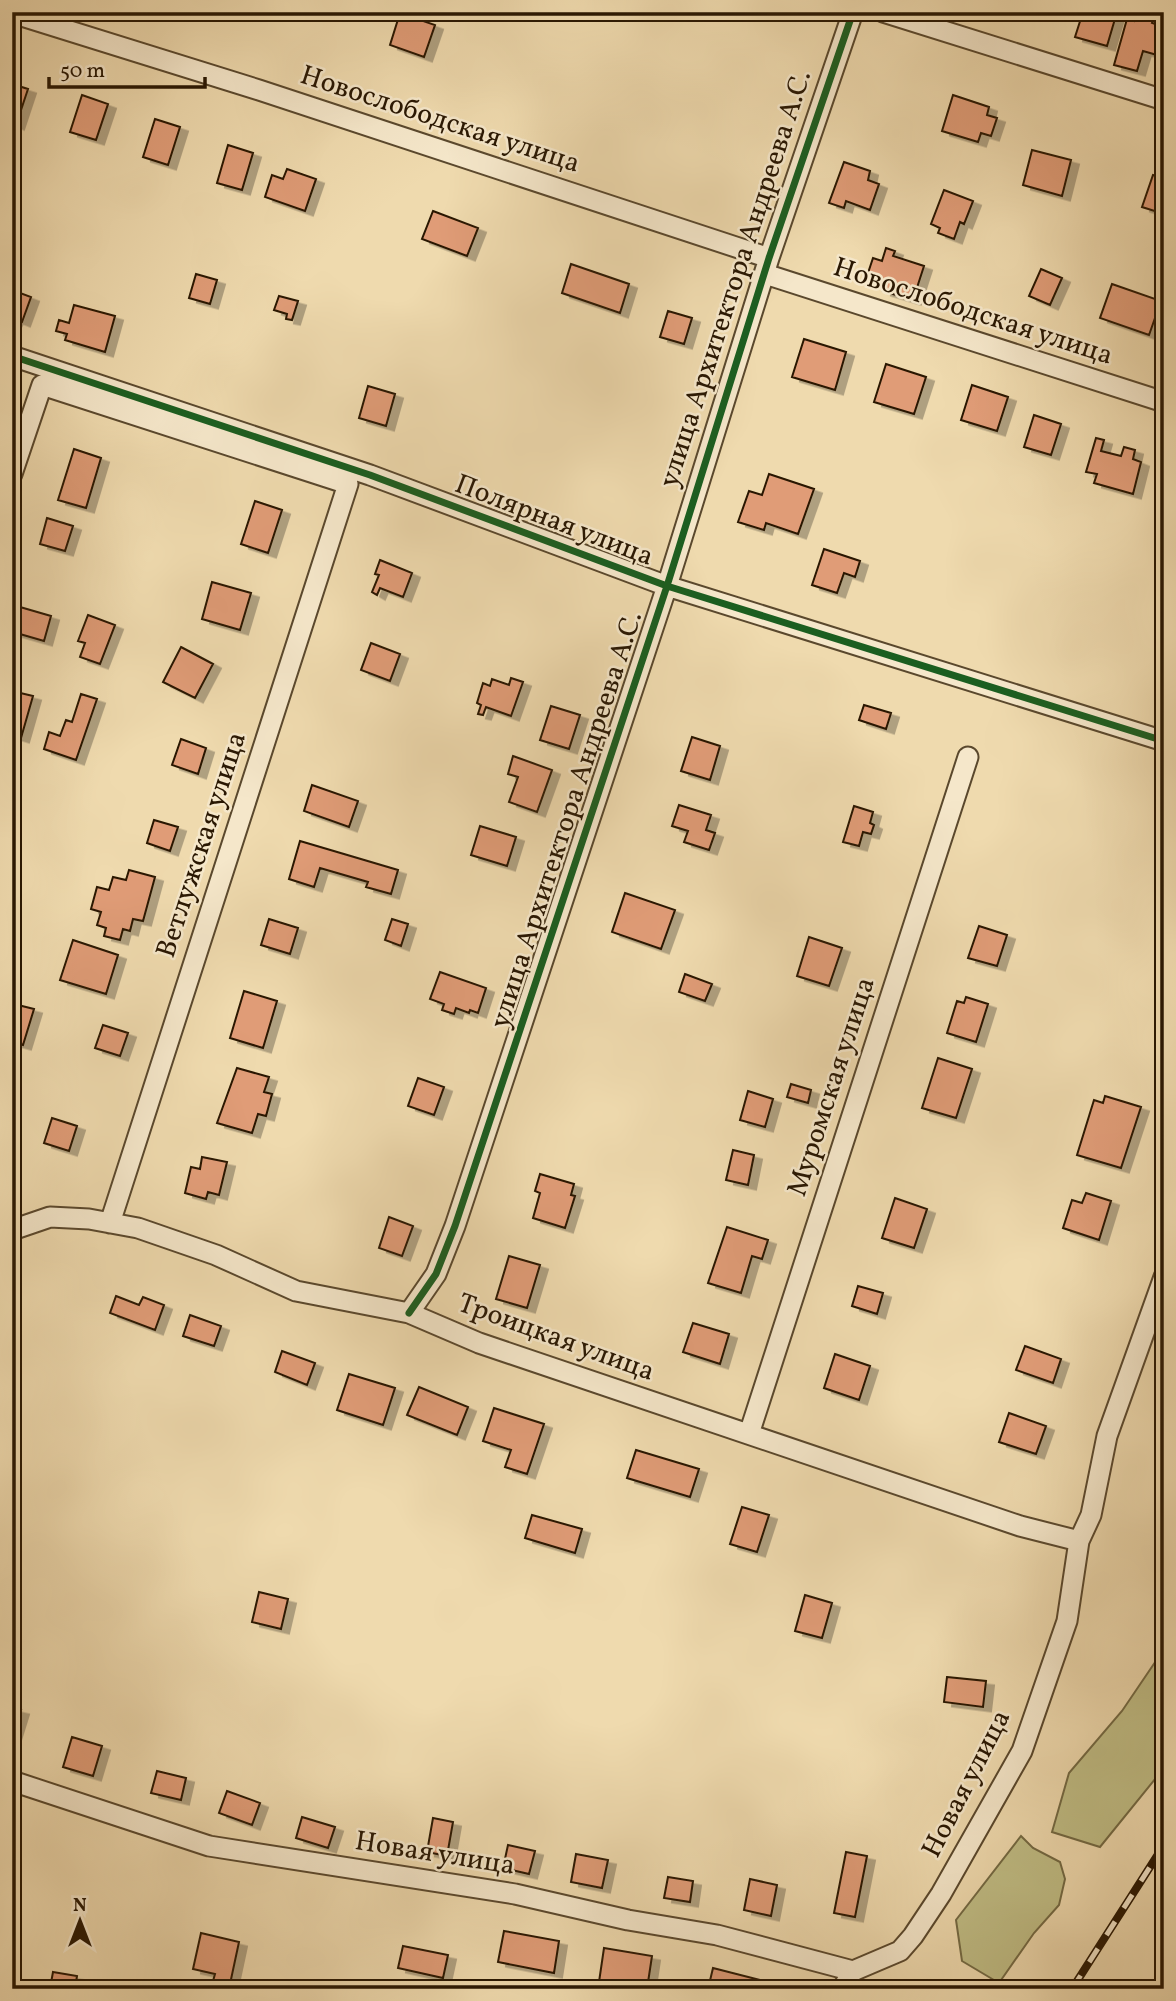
<svg xmlns="http://www.w3.org/2000/svg" width="1176" height="2001" font-family="Vollkorn,serif">
  <defs>
    <filter id="shadow"><feDropShadow dx="8" dy="4.5" stdDeviation="0" flood-color="#0004"/></filter>
  </defs>
  <rect width="100%" height="100%" fill="#efdaae"/>
  <filter id="stains"><feTurbulence type="fractalNoise" baseFrequency=".00286" numOctaves="4"/><feColorMatrix values="0 0 0 0 .2 0 0 0 0 .09 0 0 0 0 .02 0 0 0 .5 -.17"/></filter>
  <radialGradient id="worn" r=".72"><stop offset=".6" stop-color="#630" stop-opacity="0"/><stop offset="1" stop-color="#630" stop-opacity=".3"/></radialGradient>
  <!-- green -->
  <path fill="#c0bd85" stroke="#746a44" stroke-width="2" d="M 1164,1649 L 1164,1768 L 1100,1847 L 1052,1832 L 1069,1773 L 1122,1711 Z
    M 1021,1836 L 1033,1848 L 1060,1862 L 1065,1879 L 1059,1905 L 1034,1933 L 999,1983 L 962,1961 L 956,1920 Z"/>
  <!-- building -->
  <path fill="#e09c77" stroke="#291702" stroke-width="2" filter="url(#shadow)" d="M 1083,12 L 1117,12 L 1107,46 L 1075,37 Z
    M 400,13 L 435,25 L 424,57 L 390,45 Z
    M 1137,13 L 1154,18 L 1152,23 L 1164,27 L 1157,55 L 1143,51 L 1137,71 L 1114,65 L 1127,19 L 1134,21 Z
    M 12,84 L 28,89 L 16,125 L 12,123 Z
    M 82,95 L 108,104 L 96,140 L 70,132 Z
    M 953,95 L 989,107 L 987,115 L 997,118 L 991,136 L 981,133 L 978,142 L 942,131 Z
    M 155,119 L 180,127 L 168,165 L 143,157 Z
    M 228,145 L 253,153 L 242,190 L 217,183 Z
    M 1032,150 L 1071,160 L 1062,196 L 1023,185 Z
    M 844,162 L 870,171 L 868,180 L 879,184 L 870,210 L 846,201 L 844,208 L 829,203 Z
    M 287,169 L 316,179 L 305,211 L 265,197 L 272,175 L 283,179 Z
    M 1153,175 L 1164,178 L 1164,214 L 1142,207 Z
    M 944,190 L 973,201 L 964,224 L 960,222 L 954,239 L 938,233 L 940,228 L 931,224 Z
    M 433,211 L 478,228 L 467,256 L 422,239 Z
    M 886,248 L 895,251 L 893,256 L 924,266 L 913,300 L 883,291 L 885,285 L 866,279 L 873,258 L 882,261 Z
    M 571,264 L 629,284 L 620,313 L 562,293 Z
    M 1041,269 L 1062,278 L 1050,305 L 1029,296 Z
    M 196,274 L 217,280 L 210,304 L 189,298 Z
    M 1112,284 L 1161,301 L 1149,335 L 1100,318 Z
    M 12,290 L 31,297 L 22,322 L 15,319 L 12,325 Z
    M 279,296 L 298,301 L 292,320 L 286,319 L 287,314 L 274,310 Z
    M 74,305 L 115,316 L 105,352 L 65,340 L 67,334 L 56,331 L 59,320 L 69,323 Z
    M 668,311 L 692,318 L 684,344 L 660,337 Z
    M 804,339 L 846,352 L 835,390 L 792,377 Z
    M 886,364 L 926,377 L 914,414 L 874,402 Z
    M 972,385 L 1008,397 L 997,431 L 961,420 Z
    M 368,386 L 395,394 L 386,426 L 359,418 Z
    M 1034,415 L 1061,424 L 1051,455 L 1024,447 Z
    M 1096,438 L 1104,440 L 1101,451 L 1121,456 L 1124,447 L 1135,450 L 1133,459 L 1141,462 L 1133,494 L 1094,483 L 1097,474 L 1086,472 Z
    M 74,449 L 101,458 L 86,508 L 58,500 Z
    M 769,474 L 814,489 L 798,534 L 766,523 L 764,530 L 738,522 L 749,491 L 762,495 Z
    M 255,501 L 282,510 L 268,553 L 241,544 Z
    M 47,518 L 73,526 L 65,551 L 40,544 Z
    M 824,549 L 860,561 L 855,577 L 844,573 L 837,593 L 812,585 Z
    M 380,560 L 412,573 L 403,597 L 380,588 L 377,595 L 372,592 L 379,575 L 375,574 Z
    M 212,582 L 251,593 L 240,630 L 202,619 Z
    M 20,607 L 51,616 L 44,641 L 13,632 Z
    M 88,615 L 115,625 L 100,664 L 80,657 L 85,643 L 78,641 Z
    M 371,643 L 400,654 L 390,681 L 361,670 Z
    M 181,647 L 213,664 L 195,698 L 163,682 Z
    M 511,678 L 523,682 L 511,716 L 486,707 L 483,715 L 478,714 L 481,705 L 477,703 L 483,683 L 490,686 L 492,679 L 509,685 Z
    M 12,691 L 33,696 L 21,738 L 12,735 Z
    M 81,694 L 97,699 L 76,760 L 44,749 L 49,732 L 60,736 L 66,720 L 72,722 Z
    M 864,705 L 891,713 L 886,729 L 859,720 Z
    M 551,706 L 580,715 L 569,749 L 540,740 Z
    M 692,737 L 720,746 L 710,780 L 681,771 Z
    M 181,739 L 206,748 L 198,774 L 172,765 Z
    M 513,756 L 552,770 L 537,812 L 509,802 L 518,777 L 508,774 Z
    M 312,785 L 358,801 L 349,827 L 304,811 Z
    M 679,805 L 711,815 L 706,830 L 715,833 L 709,850 L 684,842 L 688,831 L 672,826 Z
    M 854,806 L 873,812 L 870,823 L 874,825 L 871,834 L 863,832 L 859,846 L 843,842 Z
    M 154,820 L 178,827 L 170,851 L 147,843 Z
    M 480,826 L 516,837 L 507,866 L 471,855 Z
    M 300,841 L 398,870 L 391,894 L 366,887 L 368,882 L 320,868 L 314,887 L 289,879 Z
    M 129,870 L 155,877 L 143,921 L 133,919 L 130,931 L 123,929 L 120,940 L 104,936 L 106,928 L 97,925 L 101,912 L 91,909 L 97,887 L 109,890 L 113,877 L 126,880 Z
    M 625,893 L 675,910 L 661,949 L 612,932 Z
    M 269,919 L 298,928 L 290,954 L 261,945 Z
    M 392,919 L 408,924 L 401,946 L 385,940 Z
    M 979,926 L 1007,935 L 997,966 L 968,958 Z
    M 809,937 L 842,948 L 829,986 L 797,976 Z
    M 73,940 L 118,955 L 106,994 L 60,980 Z
    M 440,972 L 486,988 L 478,1013 L 470,1010 L 469,1013 L 456,1008 L 454,1014 L 442,1010 L 444,1004 L 430,999 Z
    M 685,974 L 712,984 L 705,1001 L 679,992 Z
    M 244,991 L 277,1001 L 263,1048 L 230,1038 Z
    M 966,997 L 988,1004 L 976,1042 L 947,1033 L 957,1001 L 964,1003 Z
    M 14,1004 L 34,1009 L 23,1045 L 12,1042 Z
    M 103,1025 L 128,1033 L 120,1056 L 95,1048 Z
    M 938,1058 L 972,1069 L 956,1118 L 922,1108 Z
    M 237,1068 L 269,1077 L 264,1092 L 272,1094 L 266,1116 L 258,1114 L 252,1133 L 217,1123 Z
    M 418,1078 L 444,1087 L 434,1115 L 408,1106 Z
    M 791,1084 L 811,1090 L 808,1103 L 787,1097 Z
    M 748,1091 L 773,1099 L 765,1127 L 740,1120 Z
    M 1105,1096 L 1141,1107 L 1121,1168 L 1077,1155 L 1094,1100 L 1103,1103 Z
    M 52,1118 L 77,1126 L 69,1151 L 44,1143 Z
    M 733,1150 L 754,1155 L 748,1185 L 726,1180 Z
    M 202,1157 L 227,1162 L 219,1195 L 208,1192 L 206,1199 L 185,1193 L 191,1167 L 200,1169 Z
    M 540,1174 L 574,1184 L 571,1195 L 575,1196 L 565,1228 L 533,1218 L 540,1193 L 535,1191 Z
    M 1086,1193 L 1111,1201 L 1099,1240 L 1063,1228 L 1072,1200 L 1082,1203 Z
    M 895,1198 L 927,1209 L 914,1248 L 882,1238 Z
    M 389,1217 L 413,1226 L 402,1256 L 379,1248 Z
    M 727,1227 L 768,1240 L 762,1259 L 752,1256 L 741,1293 L 708,1283 Z
    M 509,1256 L 540,1265 L 527,1308 L 496,1299 Z
    M 858,1286 L 883,1293 L 877,1314 L 852,1306 Z
    M 116,1296 L 139,1305 L 143,1297 L 164,1305 L 155,1330 L 110,1313 Z
    M 190,1315 L 221,1326 L 214,1346 L 183,1336 Z
    M 693,1323 L 729,1334 L 720,1364 L 683,1352 Z
    M 1025,1346 L 1061,1359 L 1053,1383 L 1016,1370 Z
    M 282,1351 L 315,1363 L 307,1385 L 275,1372 Z
    M 835,1354 L 870,1366 L 859,1400 L 824,1388 Z
    M 349,1374 L 395,1388 L 383,1425 L 337,1410 Z
    M 419,1387 L 468,1407 L 457,1435 L 407,1415 Z
    M 494,1408 L 544,1424 L 527,1474 L 505,1467 L 511,1450 L 483,1441 Z
    M 1009,1413 L 1046,1426 L 1036,1454 L 999,1442 Z
    M 636,1450 L 699,1469 L 690,1497 L 627,1478 Z
    M 742,1507 L 769,1515 L 757,1552 L 730,1544 Z
    M 532,1515 L 582,1529 L 575,1553 L 525,1538 Z
    M 259,1592 L 288,1599 L 281,1629 L 252,1622 Z
    M 805,1595 L 832,1603 L 822,1638 L 795,1631 Z
    M 947,1677 L 986,1681 L 983,1707 L 944,1702 Z
    M 12,1708 L 21,1710 L 12,1739 Z
    M 72,1737 L 102,1746 L 93,1776 L 63,1767 Z
    M 157,1771 L 186,1778 L 181,1800 L 151,1793 Z
    M 227,1791 L 260,1803 L 252,1825 L 219,1813 Z
    M 302,1817 L 335,1827 L 328,1848 L 296,1838 Z
    M 433,1818 L 453,1822 L 447,1856 L 427,1852 Z
    M 508,1845 L 535,1851 L 529,1874 L 503,1868 Z
    M 846,1852 L 867,1856 L 855,1917 L 834,1913 Z
    M 576,1854 L 608,1860 L 602,1888 L 571,1882 Z
    M 668,1877 L 693,1881 L 690,1902 L 664,1898 Z
    M 750,1879 L 777,1885 L 771,1916 L 744,1910 Z
    M 504,1931 L 559,1941 L 554,1973 L 498,1962 Z
    M 201,1933 L 239,1942 L 230,1984 L 213,1981 L 215,1974 L 193,1969 Z
    M 403,1946 L 448,1955 L 443,1978 L 398,1968 Z
    M 604,1948 L 652,1956 L 647,1989 L 599,1982 Z
    M 713,1968 L 760,1980 L 758,1989 L 708,1989 Z
    M 53,1972 L 77,1976 L 75,1989 L 43,1989 L 44,1982 L 51,1983 Z"/>
  <g fill="none" stroke-linecap="round" stroke-linejoin="round">
    <!-- minor casing -->
    <g stroke="#5a482d" stroke-width="23">
      <path id="minor" d="M 883,12 L 1164,100
        M 12,13 L 259,90 L 769,258
        M 765,274 L 1164,402
        M 12,356 L 370,475 L 667,586 L 1164,741
        M 12,474 L 42,385 L 348,484 L 110,1223
        M 12,1230 L 50,1217 L 89,1219 L 138,1228 L 216,1255 L 296,1291 L 409,1313 L 479,1343 L 1020,1526 L 1079,1541
        M 409,1313 L 436,1274 L 455,1226 L 667,586 L 769,258 L 853,12
        M 749,1434 L 968,757
        M 12,1781 L 209,1846 L 515,1894 L 628,1920 L 717,1935 L 853,1971
        M 842,1989 L 853,1971 L 900,1951 L 913,1936 L 941,1894 L 1022,1751 L 1067,1621 L 1079,1541 L 1091,1515 L 1107,1436 L 1164,1277"/>
    </g>
    <!-- minor -->
    <use href="#minor" stroke="#f5e7ca" stroke-width="19"/>
    <!-- rail casing -->
    <g stroke="#291702" stroke-width="8">
      <path id="rail" d="M 1072,1989 L 1164,1845"/>
    </g>
    <!-- rail -->
    <use href="#rail" stroke="#f5e7ca" stroke-width="5" stroke-dasharray="16" stroke-linecap="butt"/>
    <!-- cycleway casing -->
    <g stroke="#f5e7ca" stroke-width="11">
      <path id="cycleway" d="M 12,356 L 370,475 L 667,586 L 1164,741
        M 409,1313 L 436,1274 L 455,1226 L 667,586 L 769,258 L 853,12"/>
    </g>
    <!-- cycleway -->
    <use href="#cycleway" stroke="#1b5e20" stroke-width="7"/>
  </g>
  <g text-anchor="middle" dominant-baseline="central" stroke-width="5" stroke-linejoin="round" paint-order="stroke">
    <!-- street labels -->
    <g font-size="28" fill="#291702" stroke="#f5e7ca">
      <text transform="translate(440 120) rotate(18)">Новослободская улица</text>
      <text transform="translate(736 279) rotate(-72)">улица Архитектора Андреева А.С.</text>
      <text transform="translate(973 312) rotate(18)">Новослободская улица</text>
      <text transform="translate(554 521) rotate(21)">Полярная улица</text>
      <text transform="translate(567 820) rotate(-72)">улица Архитектора Андреева А.С.</text>
      <text transform="translate(202 845) rotate(-72)">Ветлужская улица</text>
      <text transform="translate(832 1087) rotate(-72)">Муромская улица</text>
      <text transform="translate(556 1338) rotate(20)">Троицкая улица</text>
      <text transform="translate(967 1784) rotate(-63)">Новая улица</text>
      <text transform="translate(435 1854) rotate(9)">Новая улица</text>
    </g>
  </g>
  <!-- margin -->
  <rect width="1176" height="2001" fill="none" stroke="#efdaae" stroke-width="42"/>
  <rect x="14" y="14" width="1148" height="1973" fill="none" stroke="#291702" stroke-width="3.5"/>
  <rect x="21" y="21" width="1134" height="1959" fill="none" stroke="#291702" stroke-width="2"/>
  <!-- north arrow -->
  <g transform="translate(80 1921)" stroke="#f5e7ca" stroke-width="5" paint-order="stroke">
  <path d="M0-5L12 26L0 18L-12 26Z" fill="#291702"/>
  <text y="-10" font-size="19" font-weight="bold" text-anchor="middle" fill="#291702">N</text>
  </g>
  <!-- scale -->
  <path d="M49 77v10h156v-10" fill="none" stroke="#291702" stroke-width="3.5"/>
  <text x="60" y="77" font-size="21" fill="#291702" stroke="#f5e7ca" stroke-width="5" paint-order="stroke">50 m</text>
  <rect width="100%" height="100%" filter="url(#stains)"/>
  <rect width="100%" height="100%" fill="url(#worn)"/>
</svg>
